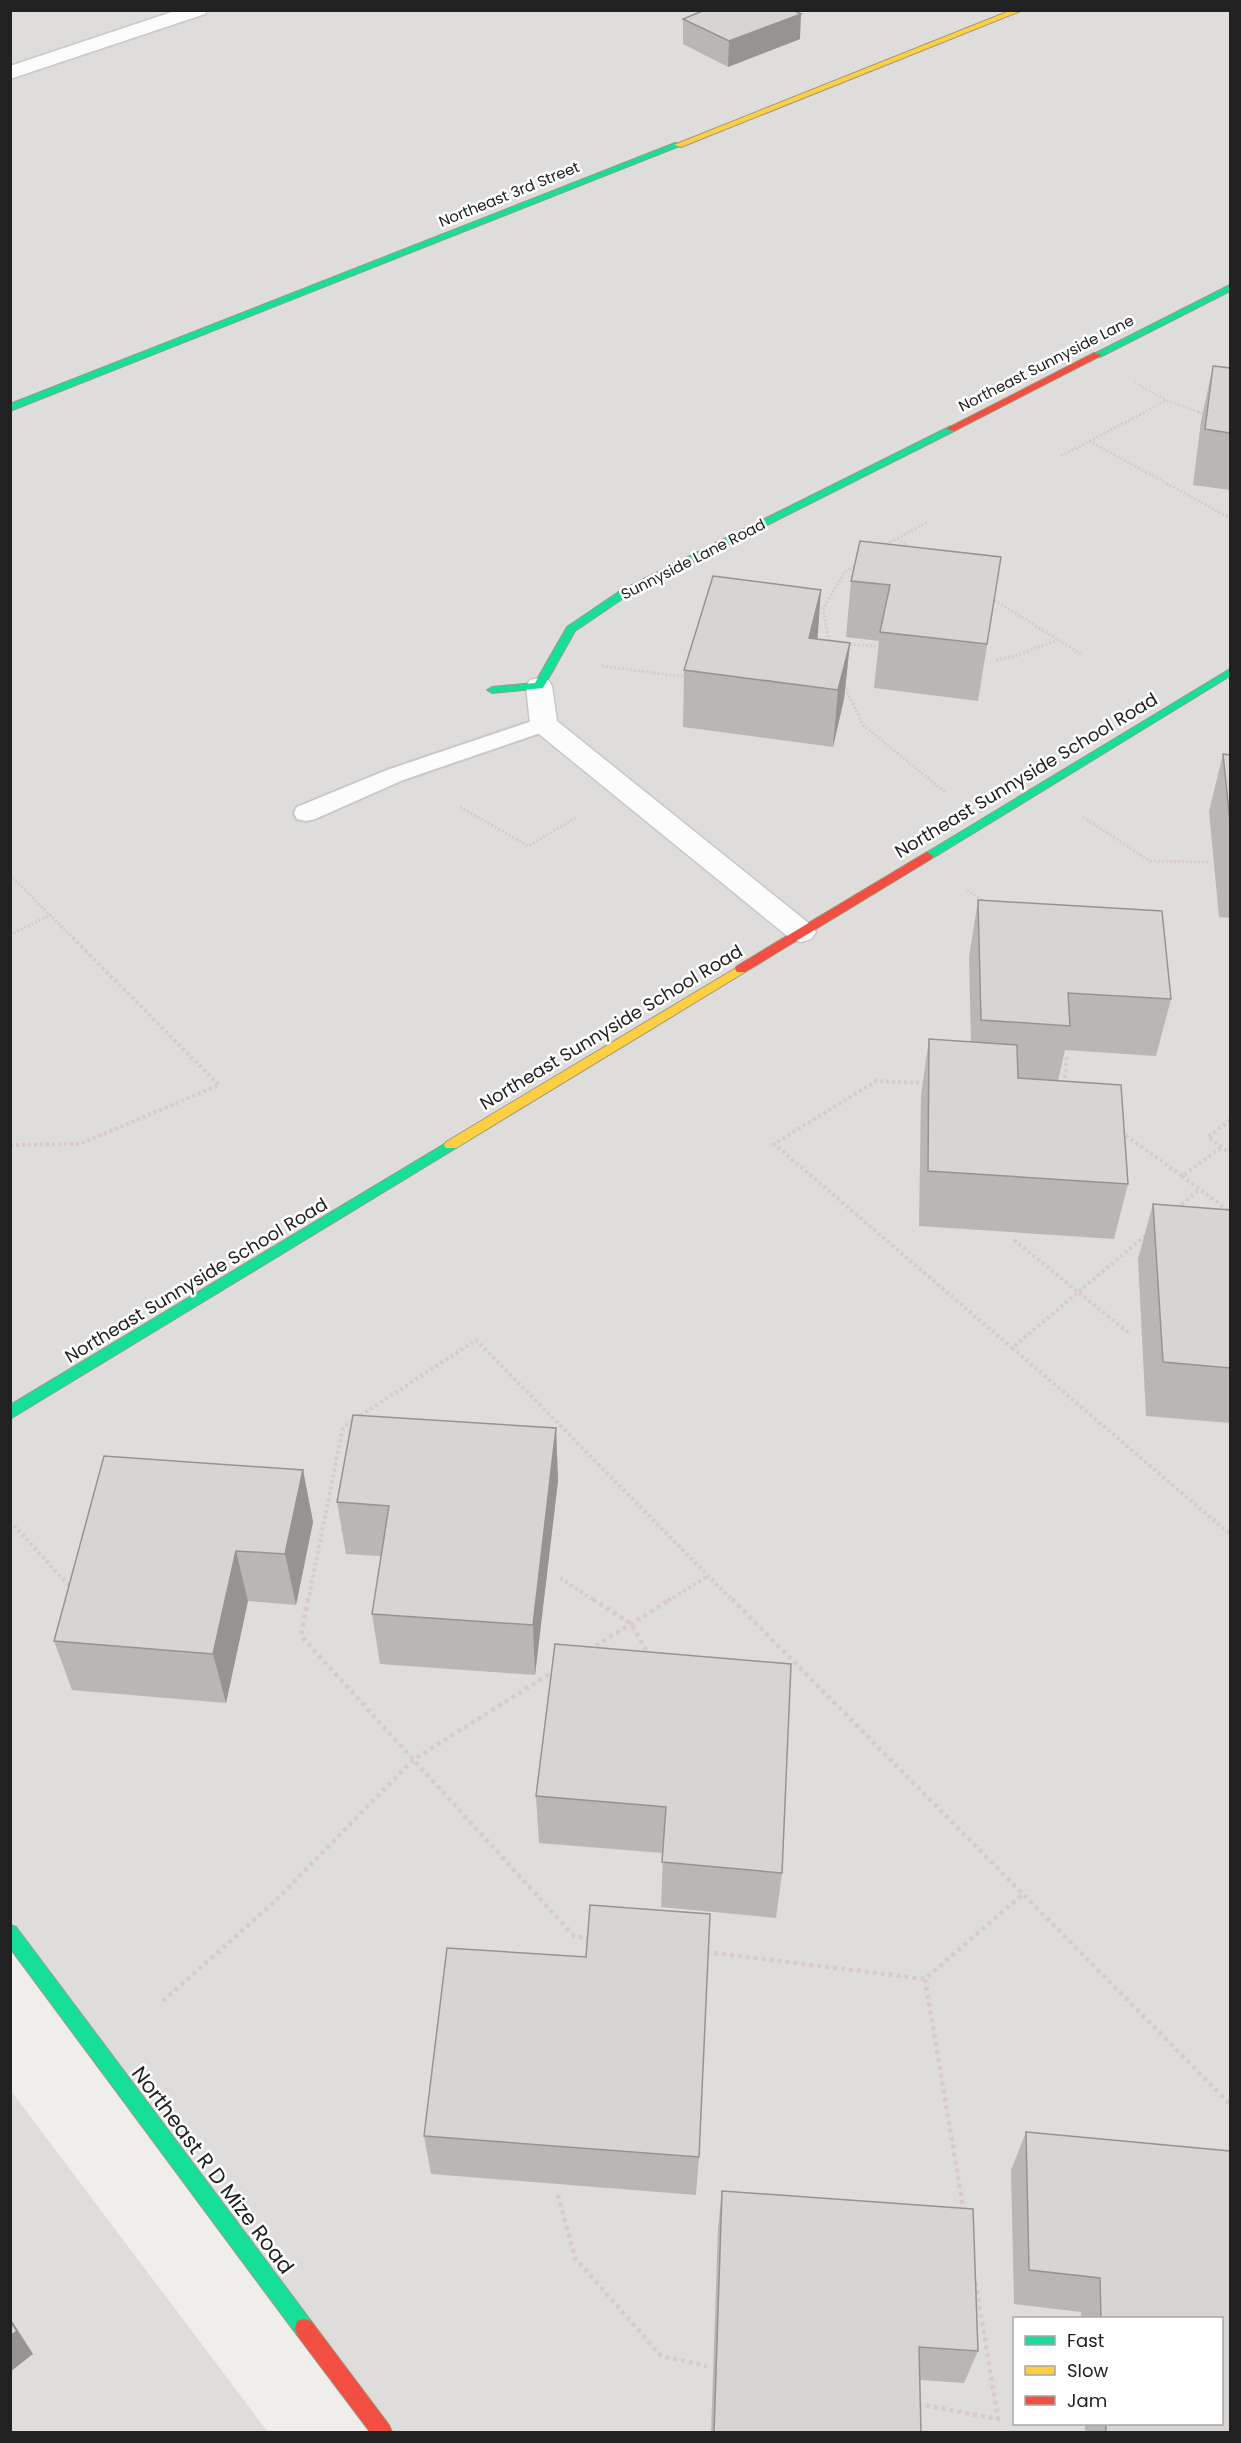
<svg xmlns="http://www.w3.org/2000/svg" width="1241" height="2443" font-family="Poppins,sans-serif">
  <rect width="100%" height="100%" fill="#f0eeea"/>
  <!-- residential -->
  <path fill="#dfdddb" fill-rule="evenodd" d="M 11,11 L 1230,11 L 1230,2432 L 382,2432 L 11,1933 ZM 1014,2318 L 1222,2318 L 1222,2424 L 1014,2424 Z
    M 11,2091 L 268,2432 L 11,2432 Z"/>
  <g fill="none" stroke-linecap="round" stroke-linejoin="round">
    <!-- lane casing -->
    <g stroke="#c8c8c6" stroke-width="4">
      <path id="lane" d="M 544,717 L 552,719 L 556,724 L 552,729 L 403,780 L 315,819 L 306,821 L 297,819 L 294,813 L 297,807 L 387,770 Z"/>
    </g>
    <!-- street casing -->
    <g stroke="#c8c8c6" stroke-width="3">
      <path id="street" d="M 178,10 L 207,10 L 205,14 L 10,79 L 10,66 Z
        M 539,678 L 548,680 L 552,686 L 557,721 L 811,925 L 816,932 L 811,939 L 801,942 L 791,939 L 534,730 L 530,724 L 526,686 L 530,680 Z"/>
    </g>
    <!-- fast casing -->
    <g stroke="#989b80" stroke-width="2">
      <path id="fast" d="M 675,143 L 682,145 L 10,411 L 10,404 Z
        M 1230,285 L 1230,291 L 1100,357 L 1092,355 Z
        M 951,426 L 954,427 L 954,431 L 628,595 L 575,631 L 543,688 L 492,693 L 487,690 L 492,687 L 535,683 L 567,627 L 620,591 Z
        M 1230,669 L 1230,676 L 931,859 L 923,859 L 921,856 Z
        M 451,1140 L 456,1142 L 458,1145 L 456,1148 L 10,1419 L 10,1405 Z
        M 10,1925 L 16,1927 L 311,2321 L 313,2328 L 311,2335 L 304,2337 L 297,2335 L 10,1948 Z"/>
    </g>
    <!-- slow casing -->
    <g stroke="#989b80" stroke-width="2">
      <path id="slow" d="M 1012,10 L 1023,10 L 681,147 L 674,145 Z
        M 741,965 L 745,966 L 747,969 L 745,972 L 456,1148 L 446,1148 L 444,1145 L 446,1142 Z"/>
    </g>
    <!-- jam casing -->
    <g stroke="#989b80" stroke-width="2">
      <path id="jam" d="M 1094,353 L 1102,355 L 954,431 L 946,429 Z
        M 927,852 L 933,856 L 931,859 L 745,972 L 737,972 L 735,969 L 737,966 Z
        M 304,2319 L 311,2321 L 389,2425 L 392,2432 L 370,2432 L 297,2335 L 295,2328 L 297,2321 Z"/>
    </g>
    <!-- path-far3 -->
    <path stroke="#d9cbc8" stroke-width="2" stroke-dasharray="2 2" stroke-linecap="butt" d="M 1135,383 L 1166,400 L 1202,413
      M 1142,413 L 1165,401"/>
    <!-- path-far2 -->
    <path stroke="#d9cbc8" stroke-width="3" stroke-dasharray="2 2" stroke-linecap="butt" d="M 1198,412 L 1207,415
      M 1089,441 L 1230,518
      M 1061,456 L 1145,412
      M 897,539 L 911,548
      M 883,546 L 928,522
      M 991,598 L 1081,654
      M 846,644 L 875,646
      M 830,645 L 823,609 L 844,573 L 857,563
      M 996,660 L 1015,656 L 1057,640
      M 602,666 L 687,677
      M 844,685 L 863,725 L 945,792
      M 460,807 L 528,846 L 577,817
      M 1083,817 L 1150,861 L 1208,862
      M 10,875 L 71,936
      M 967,890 L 986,903
      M 10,935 L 50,915"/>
    <!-- path-far1 -->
    <path stroke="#d9cbc8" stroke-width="4" stroke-dasharray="3 3" stroke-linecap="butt" d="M 925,1083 L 876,1081 L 774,1144 L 1012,1348 L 1146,1235
      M 1064,1084 L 1067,1056
      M 1230,1120 L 1208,1137 L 1230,1153
      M 1121,1132 L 1182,1176 L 1222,1147
      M 10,1145 L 80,1144 L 219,1085 L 70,935
      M 1182,1176 L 1230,1212
      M 1177,1208 L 1200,1189
      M 1014,1240 L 1130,1334
      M 1012,1348 L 1230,1534
      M 10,1521 L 72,1589
      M 560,1578 L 595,1601
      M 308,1601 L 343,1427 L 476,1340 L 733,1601
      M 668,1601 L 708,1576"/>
    <!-- path -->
    <path stroke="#d9cbc8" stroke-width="4.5" stroke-dasharray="4 4" stroke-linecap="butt" d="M 308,1599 L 301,1636 L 574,1936 L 592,1939
      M 593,1599 L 631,1624 L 650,1656
      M 732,1599 L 1023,1894
      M 589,1650 L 671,1599
      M 706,1952 L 925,1979 L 1023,1894 L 1230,2104
      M 925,1979 L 964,2213
      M 163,2001 L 272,1904 L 413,1760 L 554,1671
      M 558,2195 L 575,2258 L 661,2356 L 707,2366
      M 918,2404 L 998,2419 L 975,2279"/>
    <!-- lane -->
    <use href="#lane" fill="#fdfcfc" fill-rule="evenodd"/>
    <!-- street -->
    <use href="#street" fill="#fdfcfc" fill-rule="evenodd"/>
    <!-- fast -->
    <use href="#fast" fill="#16e098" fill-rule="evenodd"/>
    <!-- slow -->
    <use href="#slow" fill="#ffcf43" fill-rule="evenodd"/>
    <!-- jam -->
    <use href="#jam" fill="#f24e42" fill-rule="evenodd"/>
  </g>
  <!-- wall -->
  <path fill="#b9b6b4" d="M 683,19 L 800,39 L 728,67 L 683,44 Z
    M 1213,366 L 1230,368 L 1230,490 L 1193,485 L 1201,421 Z
    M 860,541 L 992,614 L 978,701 L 874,688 L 879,641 L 846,637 L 851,581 Z
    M 817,639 L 850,643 L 844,699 L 833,747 L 683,727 L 684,670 Z
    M 1223,754 L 1230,755 L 1230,918 L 1219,917 L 1209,811 Z
    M 978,900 L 1171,999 L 1156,1056 L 1065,1050 L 1058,1081 L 1128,1184 L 1114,1239 L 919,1226 L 921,1095 L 929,1039 L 971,1042 L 969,957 Z
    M 1153,1204 L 1230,1210 L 1230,1423 L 1146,1416 L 1138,1259 Z
    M 556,1428 L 558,1481 L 535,1675 L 380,1664 L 372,1614 L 381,1556 L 346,1554 L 337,1502 Z
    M 303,1470 L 313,1522 L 296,1605 L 248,1601 L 226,1703 L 72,1690 L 54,1641 Z
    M 555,1644 L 782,1873 L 776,1918 L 661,1907 L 663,1853 L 539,1843 L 536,1796 Z
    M 1026,2132 L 1230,2151 L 1230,2433 L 1085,2433 L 1085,2424 L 1221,2424 L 1221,2319 L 1081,2319 L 1081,2312 L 1014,2304 L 1011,2170 Z
    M 424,2136 L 699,2157 L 696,2195 L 431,2174 Z
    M 722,2191 L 978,2351 L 964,2383 L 920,2380 L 921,2433 L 711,2433 L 718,2228 Z"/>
  <!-- shaded-wall -->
  <path fill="#969492" d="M 801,14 L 800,39 L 728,67 L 729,41 Z
    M 821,590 L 817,646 L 809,638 Z
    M 850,643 L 844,699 L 833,747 L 838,690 Z
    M 556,1428 L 558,1481 L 535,1675 L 533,1625 Z
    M 303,1470 L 313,1522 L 296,1605 L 285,1554 Z
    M 236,1551 L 248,1601 L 226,1703 L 213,1654 Z
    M 10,2318 L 33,2354 L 10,2372 Z"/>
  <!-- building -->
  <path fill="#d7d4d1" stroke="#969492" stroke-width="1.5" d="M 705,10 L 793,10 L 801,14 L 729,41 L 683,19 Z
    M 1213,366 L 1230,368 L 1230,433 L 1205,429 Z
    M 860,541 L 1001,557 L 987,644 L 880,632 L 890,585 L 851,581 Z
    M 713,576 L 821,590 L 809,638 L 850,643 L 838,690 L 684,670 Z
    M 1223,754 L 1230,755 L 1230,822 Z
    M 978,900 L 1162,911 L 1171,999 L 1068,993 L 1070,1026 L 981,1020 Z
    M 929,1039 L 1017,1045 L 1018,1078 L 1121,1085 L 1128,1184 L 928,1171 Z
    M 1153,1204 L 1230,1210 L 1230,1368 L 1163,1362 Z
    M 353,1415 L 556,1428 L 533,1625 L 372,1614 L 389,1506 L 337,1502 Z
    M 104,1456 L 303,1470 L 285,1554 L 236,1551 L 213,1654 L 54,1641 Z
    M 555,1644 L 791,1664 L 782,1873 L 662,1862 L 666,1807 L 536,1796 Z
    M 590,1905 L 710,1914 L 699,2157 L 424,2136 L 447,1948 L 586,1957 Z
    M 1026,2132 L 1230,2151 L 1230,2433 L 1106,2433 L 1106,2424 L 1221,2424 L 1221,2319 L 1101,2319 L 1100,2278 L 1029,2270 Z
    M 722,2191 L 973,2209 L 978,2351 L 919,2347 L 921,2433 L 714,2433 Z
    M 10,2321 L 17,2331 L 10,2336 Z"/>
  <g text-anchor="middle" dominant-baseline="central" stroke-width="5" stroke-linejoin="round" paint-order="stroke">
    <!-- far-street labels -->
    <g font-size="15" fill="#212121" stroke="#fff">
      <text transform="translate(509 194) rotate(-22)">Northeast 3rd Street</text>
      <text transform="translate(1046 363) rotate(-27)">Northeast Sunnyside Lane</text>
      <text transform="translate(693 559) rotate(-27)">Sunnyside Lane Road</text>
    </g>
    <!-- street labels -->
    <g font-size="18" fill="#212121" stroke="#fff">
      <text transform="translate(1026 775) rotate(-31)">Northeast Sunnyside School Road</text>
      <text transform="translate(611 1027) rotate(-31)">Northeast Sunnyside School Road</text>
      <text transform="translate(196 1280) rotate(-31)">Northeast Sunnyside School Road</text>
    </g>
    <!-- near-street labels -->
    <g font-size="21" fill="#212121" stroke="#fff">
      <text transform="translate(213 2170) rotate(53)">Northeast R D Mize Road</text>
    </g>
  </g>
  <!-- border -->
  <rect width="1241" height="2443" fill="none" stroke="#212121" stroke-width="24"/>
  <!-- legend -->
  <rect x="1013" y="2317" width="210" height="108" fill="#ffffff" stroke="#a6a6a6" stroke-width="1.5"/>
  <rect x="1025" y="2336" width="30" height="9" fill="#16e098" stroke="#a6a6a6" stroke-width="1.5"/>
  <text x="1067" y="2347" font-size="18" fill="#212121">Fast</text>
  <rect x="1025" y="2366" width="30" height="9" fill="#ffcf43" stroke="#a6a6a6" stroke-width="1.5"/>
  <text x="1067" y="2377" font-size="18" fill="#212121">Slow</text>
  <rect x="1025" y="2396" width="30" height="9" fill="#f24e42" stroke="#a6a6a6" stroke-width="1.5"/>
  <text x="1067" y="2407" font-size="18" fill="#212121">Jam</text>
</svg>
